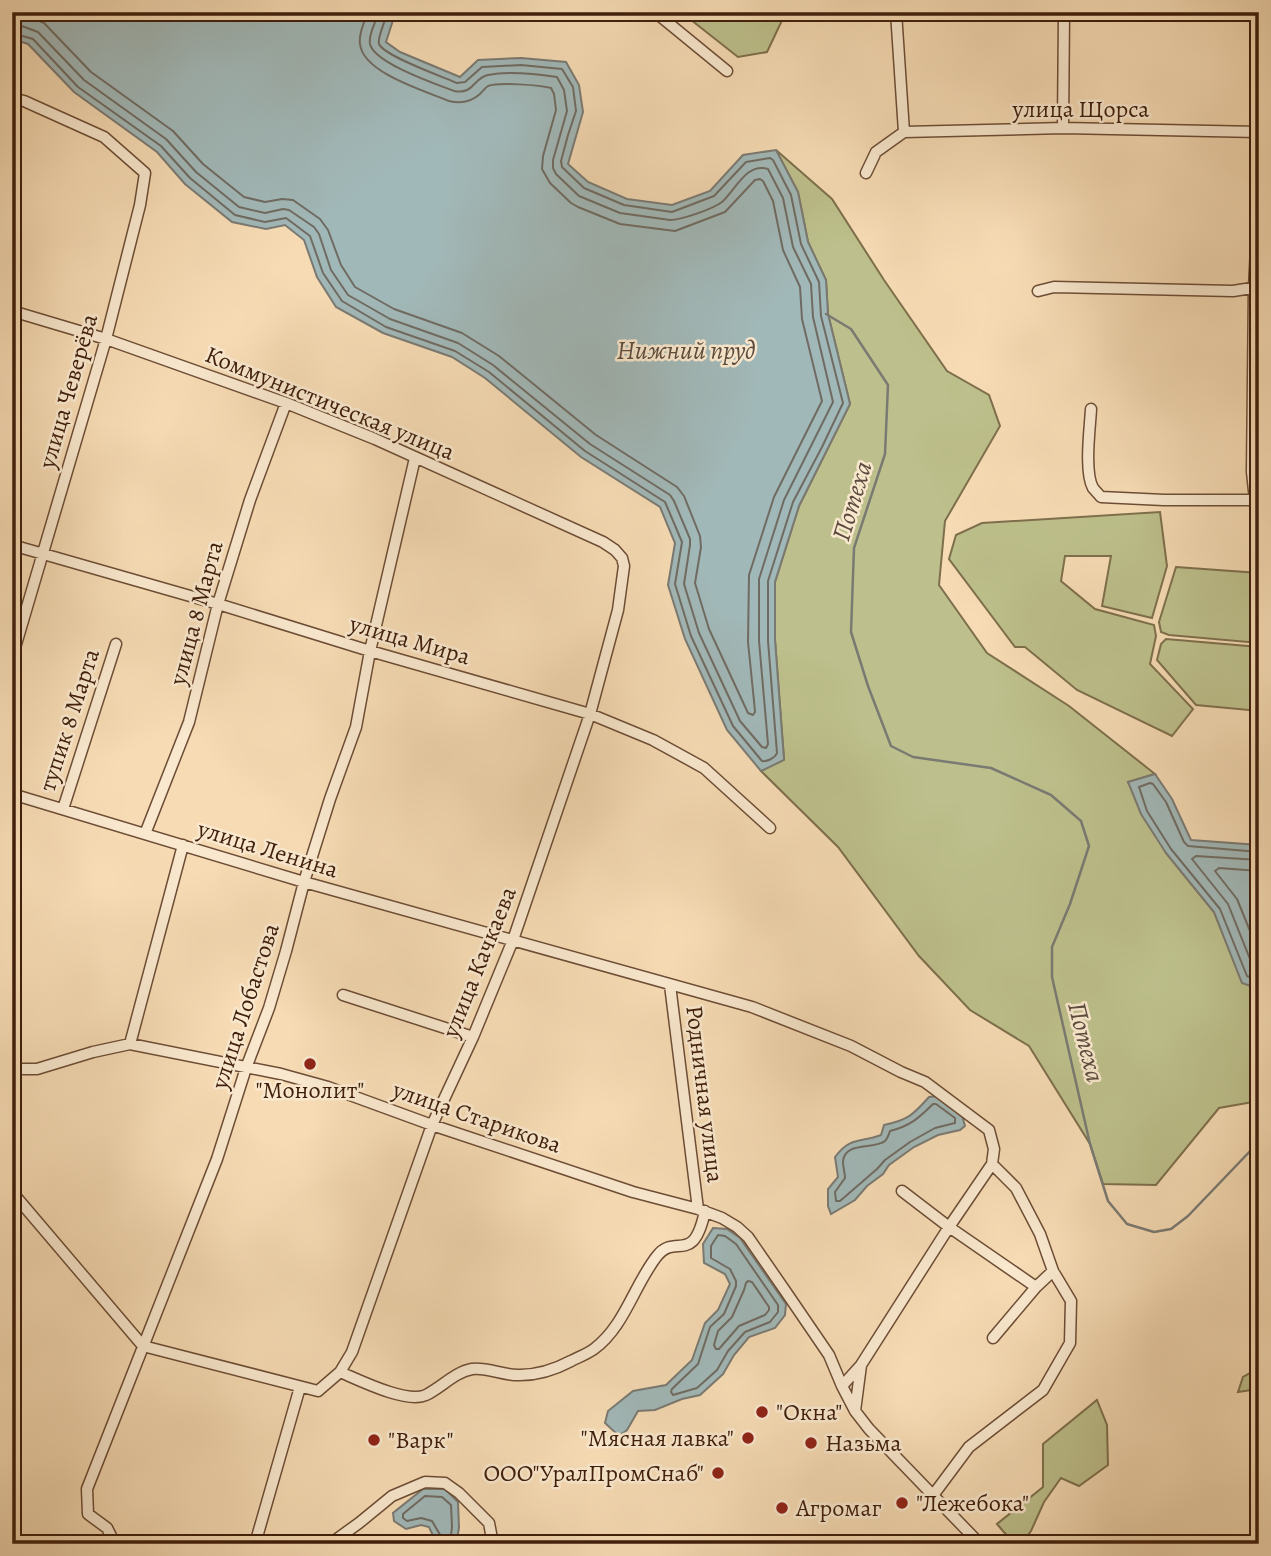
<svg xmlns="http://www.w3.org/2000/svg" width="1271" height="1556" font-family="Alegreya,serif">
  <rect width="100%" height="100%" fill="#f6dbb4"/>
  <filter id="stains"><feTurbulence type="fractalNoise" baseFrequency=".00286" numOctaves="4"/><feColorMatrix values="0 0 0 0 .2 0 0 0 0 .09 0 0 0 0 .02 0 0 0 .5 -.17"/></filter>
  <radialGradient id="worn" r=".72"><stop offset=".6" stop-color="#630" stop-opacity="0"/><stop offset="1" stop-color="#630" stop-opacity=".3"/></radialGradient>
  <!-- green -->
  <path fill="#bdc08c" stroke="#7e6f4c" stroke-width="2" d="M 681,12 L 786,12 L 767,52 L 738,57 Z
    M 776,150 L 832,199 L 884,280 L 947,371 L 989,395 L 1000,426 L 945,521 L 939,585 L 987,653 L 1069,706 L 1155,774 L 1128,782 L 1166,853 L 1214,912 L 1242,982 L 1259,989 L 1259,1101 L 1219,1108 L 1156,1185 L 1103,1184 L 1090,1144 L 1029,1046 L 970,1010 L 919,956 L 838,847 L 761,771 L 784,759 L 775,640 L 775,582 L 799,506 L 850,404 L 828,314 L 826,280 L 808,242 L 798,192 Z
    M 1160,512 L 1167,566 L 1152,618 L 1102,606 L 1111,556 L 1065,556 L 1061,581 L 1095,609 L 1154,625 L 1156,636 L 1150,664 L 1193,709 L 1172,736 L 1077,690 L 1025,647 L 1015,647 L 949,559 L 956,535 L 982,523 Z
    M 1176,567 L 1259,573 L 1259,643 L 1169,635 L 1161,632 L 1159,622 Z
    M 1166,639 L 1259,647 L 1259,711 L 1196,705 L 1157,660 L 1161,644 Z
    M 1259,1368 L 1259,1389 L 1238,1392 L 1243,1377 Z
    M 1097,1400 L 1107,1425 L 1108,1465 L 1079,1486 L 1061,1478 L 1044,1502 L 1031,1531 L 1021,1544 C 1010,1541 1004,1532 997,1524 L 1043,1487 L 1043,1444 Z"/>
  <!-- water -->
  <path fill="#a1b8b8" stroke="#7a7a73" stroke-width="2" d="M 12,12 L 393,12 L 394,17 L 386,42 L 400,52 L 460,77 L 478,60 L 521,58 L 566,62 L 579,85 L 583,112 L 568,164 L 588,182 L 627,199 L 672,205 L 710,191 L 743,155 L 776,150 L 798,192 L 808,242 L 826,280 L 828,314 L 850,404 L 799,506 L 775,582 L 775,640 L 784,760 L 761,771 L 727,730 L 685,639 L 668,585 L 675,543 L 660,507 L 581,457 L 485,378 L 452,357 L 383,333 L 336,307 L 317,277 L 304,240 L 285,225 L 266,229 L 232,222 L 185,184 L 157,152 L 74,92 L 28,44 L 12,39 Z
    M 1155,774 L 1172,799 L 1191,840 L 1259,845 L 1259,989 L 1242,983 L 1214,912 L 1166,853 L 1141,814 L 1128,782 Z
    M 938,1096 L 962,1115 L 965,1126 L 960,1130 L 938,1135 L 914,1147 L 889,1165 L 883,1174 L 867,1186 L 855,1200 L 831,1214 L 828,1206 L 828,1189 L 838,1177 L 835,1157 C 851,1136 860,1143 881,1135 L 884,1125 C 908,1120 913,1115 929,1097 Z
    M 713,1228 L 727,1229 L 740,1238 L 786,1304 L 785,1315 L 775,1328 L 749,1337 L 734,1355 L 723,1374 L 700,1395 L 682,1399 L 655,1410 L 638,1411 L 627,1430 L 619,1436 L 605,1423 L 608,1411 L 633,1391 L 666,1385 L 692,1360 L 705,1323 L 718,1310 L 730,1284 L 725,1274 L 704,1263 L 703,1244 Z
    M 423,1489 L 445,1489 L 458,1502 L 459,1528 L 456,1544 L 437,1544 L 429,1527 L 421,1525 L 406,1529 L 394,1521 L 393,1513 Z"/>
  <g fill="none" stroke-linecap="round" stroke-linejoin="round">
    <!-- shore -->
    <path stroke="#706b62" stroke-width="2" d="M 12,14 L 35,19 L 44,23 L 91,72 L 173,131 L 203,164 L 244,197 L 265,202 L 282,199 L 293,200 L 320,219 L 328,230 L 341,265 L 355,287 L 394,309 L 462,333 L 499,356 L 596,435 L 677,487 L 684,496 L 700,536 L 701,547 L 695,583 L 709,629 L 748,713 L 753,715 L 755,712 L 754,701 L 748,642 L 749,575 L 774,497 L 822,401 L 802,319 L 800,287 L 783,250 L 773,201 L 763,181 L 760,179 L 755,180 L 725,212 L 675,231 L 620,224 L 578,207 L 571,203 L 550,183 L 542,169 L 543,156 L 556,110 L 554,94 L 551,88 C 540,85 498,82 488,86 C 485,88 483,91 480,94 C 471,102 461,104 449,101 C 425,91 363,73 360,44 C 358,33 365,23 367,12
      M 12,24 L 19,25 L 38,32 L 84,80 L 166,139 L 196,172 L 239,207 L 265,213 L 283,209 L 289,210 L 314,227 L 319,234 L 331,270 L 348,295 L 390,319 L 458,343 L 493,365 L 590,444 L 670,495 L 674,501 L 690,539 L 690,545 L 684,584 L 699,633 L 740,721 L 762,747 L 766,748 L 768,744 L 759,641 L 759,579 L 784,500 L 833,402 L 813,317 L 811,284 L 793,247 L 783,198 L 768,169 C 747,162 736,189 722,202 C 713,209 681,220 670,220 L 620,213 L 579,196 L 556,174 L 553,168 L 553,160 L 567,111 L 564,90 L 557,77 C 537,74 508,71 488,75 C 473,78 474,95 454,91 C 436,84 374,63 370,44 C 368,33 377,22 378,12
      M 12,33 L 33,39 L 78,87 L 161,146 L 190,178 L 235,215 L 265,222 L 286,218 L 310,236 L 323,273 L 342,301 L 386,327 L 455,351 L 489,372 L 585,451 L 665,502 L 682,542 L 675,584 L 691,636 L 733,726 L 762,761 C 767,762 775,758 777,753 L 768,641 L 768,581 L 793,502 L 822,447 L 843,403 L 821,316 L 819,282 L 801,244 L 791,195 L 773,160 L 770,158 L 746,162 L 714,196 L 672,212 L 624,205 L 584,188 L 562,167 L 561,161 L 568,135 L 576,111 L 573,87 L 562,69 L 521,65 L 482,67 L 465,82 L 457,83 C 443,77 384,56 379,44 C 377,37 386,21 387,12
      M 1259,852 L 1188,846 L 1184,842 L 1166,802 L 1153,784 L 1150,783 L 1139,787 L 1147,811 L 1171,849 L 1220,909 L 1247,976 L 1259,981
      M 1259,860 L 1196,856 L 1192,859 L 1228,904 L 1254,969 L 1259,972
      M 1259,871 L 1219,868 L 1215,871 L 1237,899 L 1259,953
      M 933,1104 L 936,1104 L 955,1118 L 955,1123 L 935,1128 L 910,1142 L 885,1160 L 877,1169 L 840,1201 L 836,1201 L 835,1192 L 845,1178 C 845,1173 843,1167 843,1162 C 844,1141 874,1150 885,1141 C 887,1139 889,1134 890,1131 C 910,1126 919,1118 933,1104 Z
      M 718,1235 L 725,1236 L 736,1244 L 778,1305 L 778,1312 L 770,1322 L 745,1332 L 728,1351 L 717,1370 L 697,1388 L 673,1395 L 671,1392 L 672,1389 L 698,1364 L 710,1327 L 724,1314 L 736,1286 L 736,1281 L 730,1269 L 711,1258 L 711,1246 Z
      M 748,1281 L 752,1282 L 769,1307 L 769,1310 L 765,1315 L 739,1326 L 719,1349 L 716,1349 L 714,1345 L 718,1331 L 732,1317 L 744,1290 L 746,1283 Z
      M 442,1544 L 442,1538 L 432,1521 L 421,1518 L 407,1521 L 403,1518 L 403,1514 L 425,1496 L 442,1497 L 451,1505 L 452,1527 L 450,1544"/>
    <!-- stream -->
    <path stroke="#7a7a73" stroke-width="2.5" d="M 826,314 L 851,329 L 888,385 L 885,454 L 854,548 L 851,632 L 868,686 L 891,746 L 913,757 L 991,768 L 1051,795 L 1081,821 L 1089,846 L 1070,904 L 1052,947 L 1052,977 L 1090,1144 L 1108,1201 L 1127,1224 L 1154,1232 L 1171,1229 L 1188,1216 L 1255,1146 L 1259,1147"/>
    <!-- minor casing -->
    <g stroke="#6d4d35" stroke-width="13">
      <path id="minor" d="M 655,12 L 727,71
        M 12,98 L 24,101 L 104,137 L 145,173 L 140,205 L 106,339 L 12,658
        M 1063,128 L 1064,12
        M 904,132 L 1063,128 L 1259,132
        M 866,173 L 876,152 L 904,132 L 896,12
        M 1038,291 L 1054,287 L 1233,291 L 1258,287
        M 12,311 L 106,339 L 286,403 L 375,439 L 603,542 L 615,550 L 622,558 L 624,566 L 618,610 L 590,714 L 513,940 L 473,1037 L 432,1125 L 352,1352 L 340,1372 L 318,1391 L 143,1346 L 12,1192
        M 1091,409 C 1090,428 1084,472 1093,488 C 1094,489 1100,496 1101,497 L 1164,500 L 1259,500
        M 1255,500 L 1252,472 L 1254,288 L 1259,189
        M 12,545 L 218,604 L 370,651 L 590,714 L 653,740 L 704,768 L 770,828
        M 12,794 L 304,882 L 752,1007 L 851,1046 L 901,1072 L 925,1082 L 989,1130 L 994,1149 L 992,1164 L 949,1227 L 861,1365 L 842,1386
        M 63,809 L 116,644
        M 145,834 L 189,722 L 218,604 L 250,500 L 286,403
        M 670,985 L 698,1209
        M 343,995 L 473,1037
        M 130,1044 L 183,845
        M 12,1069 L 37,1069 L 93,1052 L 130,1044 L 281,1074 L 328,1087 L 432,1125 L 633,1192 L 698,1209 L 722,1218 L 737,1227 L 748,1237 L 786,1292 L 829,1355 L 842,1386 L 855,1411 L 869,1429 L 980,1544
        M 902,1191 L 949,1227 L 1036,1287
        M 993,1338 L 1036,1287 L 1053,1271
        M 340,1372 C 359,1380 407,1404 426,1395 C 442,1387 455,1372 472,1369 C 488,1367 504,1376 520,1375 C 537,1375 556,1369 571,1361 C 579,1357 587,1354 594,1349 C 625,1326 634,1285 657,1256 C 676,1232 693,1267 705,1211
        M 855,1411 L 861,1365
        M 934,1494 L 969,1447 L 1043,1390 L 1070,1343 L 1071,1301 L 1053,1271 L 1040,1234 L 1016,1188 L 992,1164
        M 115,1544 L 107,1528 L 88,1514 L 87,1489 L 217,1159 L 246,1068 L 269,1008 L 286,951 L 304,882 L 330,799 L 356,727 L 370,651 L 415,458
        M 255,1544 L 300,1387
        M 330,1544 L 359,1523 L 392,1496 L 425,1482 L 445,1483 L 459,1493 L 489,1523 L 493,1544"/>
    </g>
    <!-- minor -->
    <use href="#minor" stroke="#f9e8ce" stroke-width="10"/>
  </g>
  <!-- markers -->
  <g fill="#8f2418" stroke="#f9e8ce" stroke-width="2.5">
    <circle cx="310" cy="1064" r="7"/>
    <circle cx="762" cy="1412" r="7"/>
    <circle cx="748" cy="1438" r="7"/>
    <circle cx="374" cy="1440" r="7"/>
    <circle cx="811" cy="1443" r="7"/>
    <circle cx="718" cy="1473" r="7"/>
    <circle cx="902" cy="1503" r="7"/>
    <circle cx="782" cy="1508" r="7"/>
  </g>
  <g text-anchor="middle" dominant-baseline="central" stroke-width="5" stroke-linejoin="round" paint-order="stroke">
    <!-- street labels -->
    <g font-size="24" fill="#3f1e0b" stroke="#f9e8ce">
      <text x="1081" y="109">улица Щорса</text>
      <text transform="translate(68 391) rotate(-74)">улица Чеверёва</text>
      <text transform="translate(330 403) rotate(22)">Коммунистическая улица</text>
      <text transform="translate(196 613) rotate(-75)">улица 8 Марта</text>
      <text transform="translate(410 640) rotate(16)">улица Мира</text>
      <text transform="translate(69 720) rotate(-72)">тупик 8 Марта</text>
      <text transform="translate(268 849) rotate(17)">улица Ленина</text>
      <text transform="translate(479 962) rotate(-68)">улица Качкаева</text>
      <text transform="translate(245 1006) rotate(-72)">улица Лобастова</text>
      <text transform="translate(705 1094) rotate(83)">Родничная улица</text>
      <text transform="translate(477 1117) rotate(19)">улица Старикова</text>
    </g>
    <!-- poi labels -->
    <g font-size="24" fill="#3f1e0b" stroke="#f9e8ce" text-anchor="start">
      <text x="310" y="1090" text-anchor="middle">"Монолит"</text>
      <text x="776" y="1412">"Окна"</text>
      <text x="734" y="1438" text-anchor="end">"Мясная лавка"</text>
      <text x="388" y="1440">"Варк"</text>
      <text x="825" y="1443">Назьма</text>
      <text x="704" y="1473" text-anchor="end">ООО"УралПромСнаб"</text>
      <text x="916" y="1503">"Лежебока"</text>
      <text x="796" y="1508">Агромаг</text>
    </g>
    <!-- water labels -->
    <g font-size="26" font-style="italic" fill="#5c4c3f" stroke="#f9e8ce">
      <text x="686" y="350">Нижний пруд</text>
      <text transform="translate(852 501) rotate(-73)">Потеха</text>
      <text transform="translate(1086 1042) rotate(76)">Потеха</text>
    </g>
  </g>
  <!-- margin -->
  <rect width="1271" height="1556" fill="none" stroke="#f6dbb4" stroke-width="42"/>
  <rect x="14" y="14" width="1243" height="1528" fill="none" stroke="#3f1e0b" stroke-width="3.5"/>
  <rect x="21" y="21" width="1229" height="1514" fill="none" stroke="#3f1e0b" stroke-width="2"/>
  <rect width="100%" height="100%" filter="url(#stains)"/>
  <rect width="100%" height="100%" fill="url(#worn)"/>
</svg>
